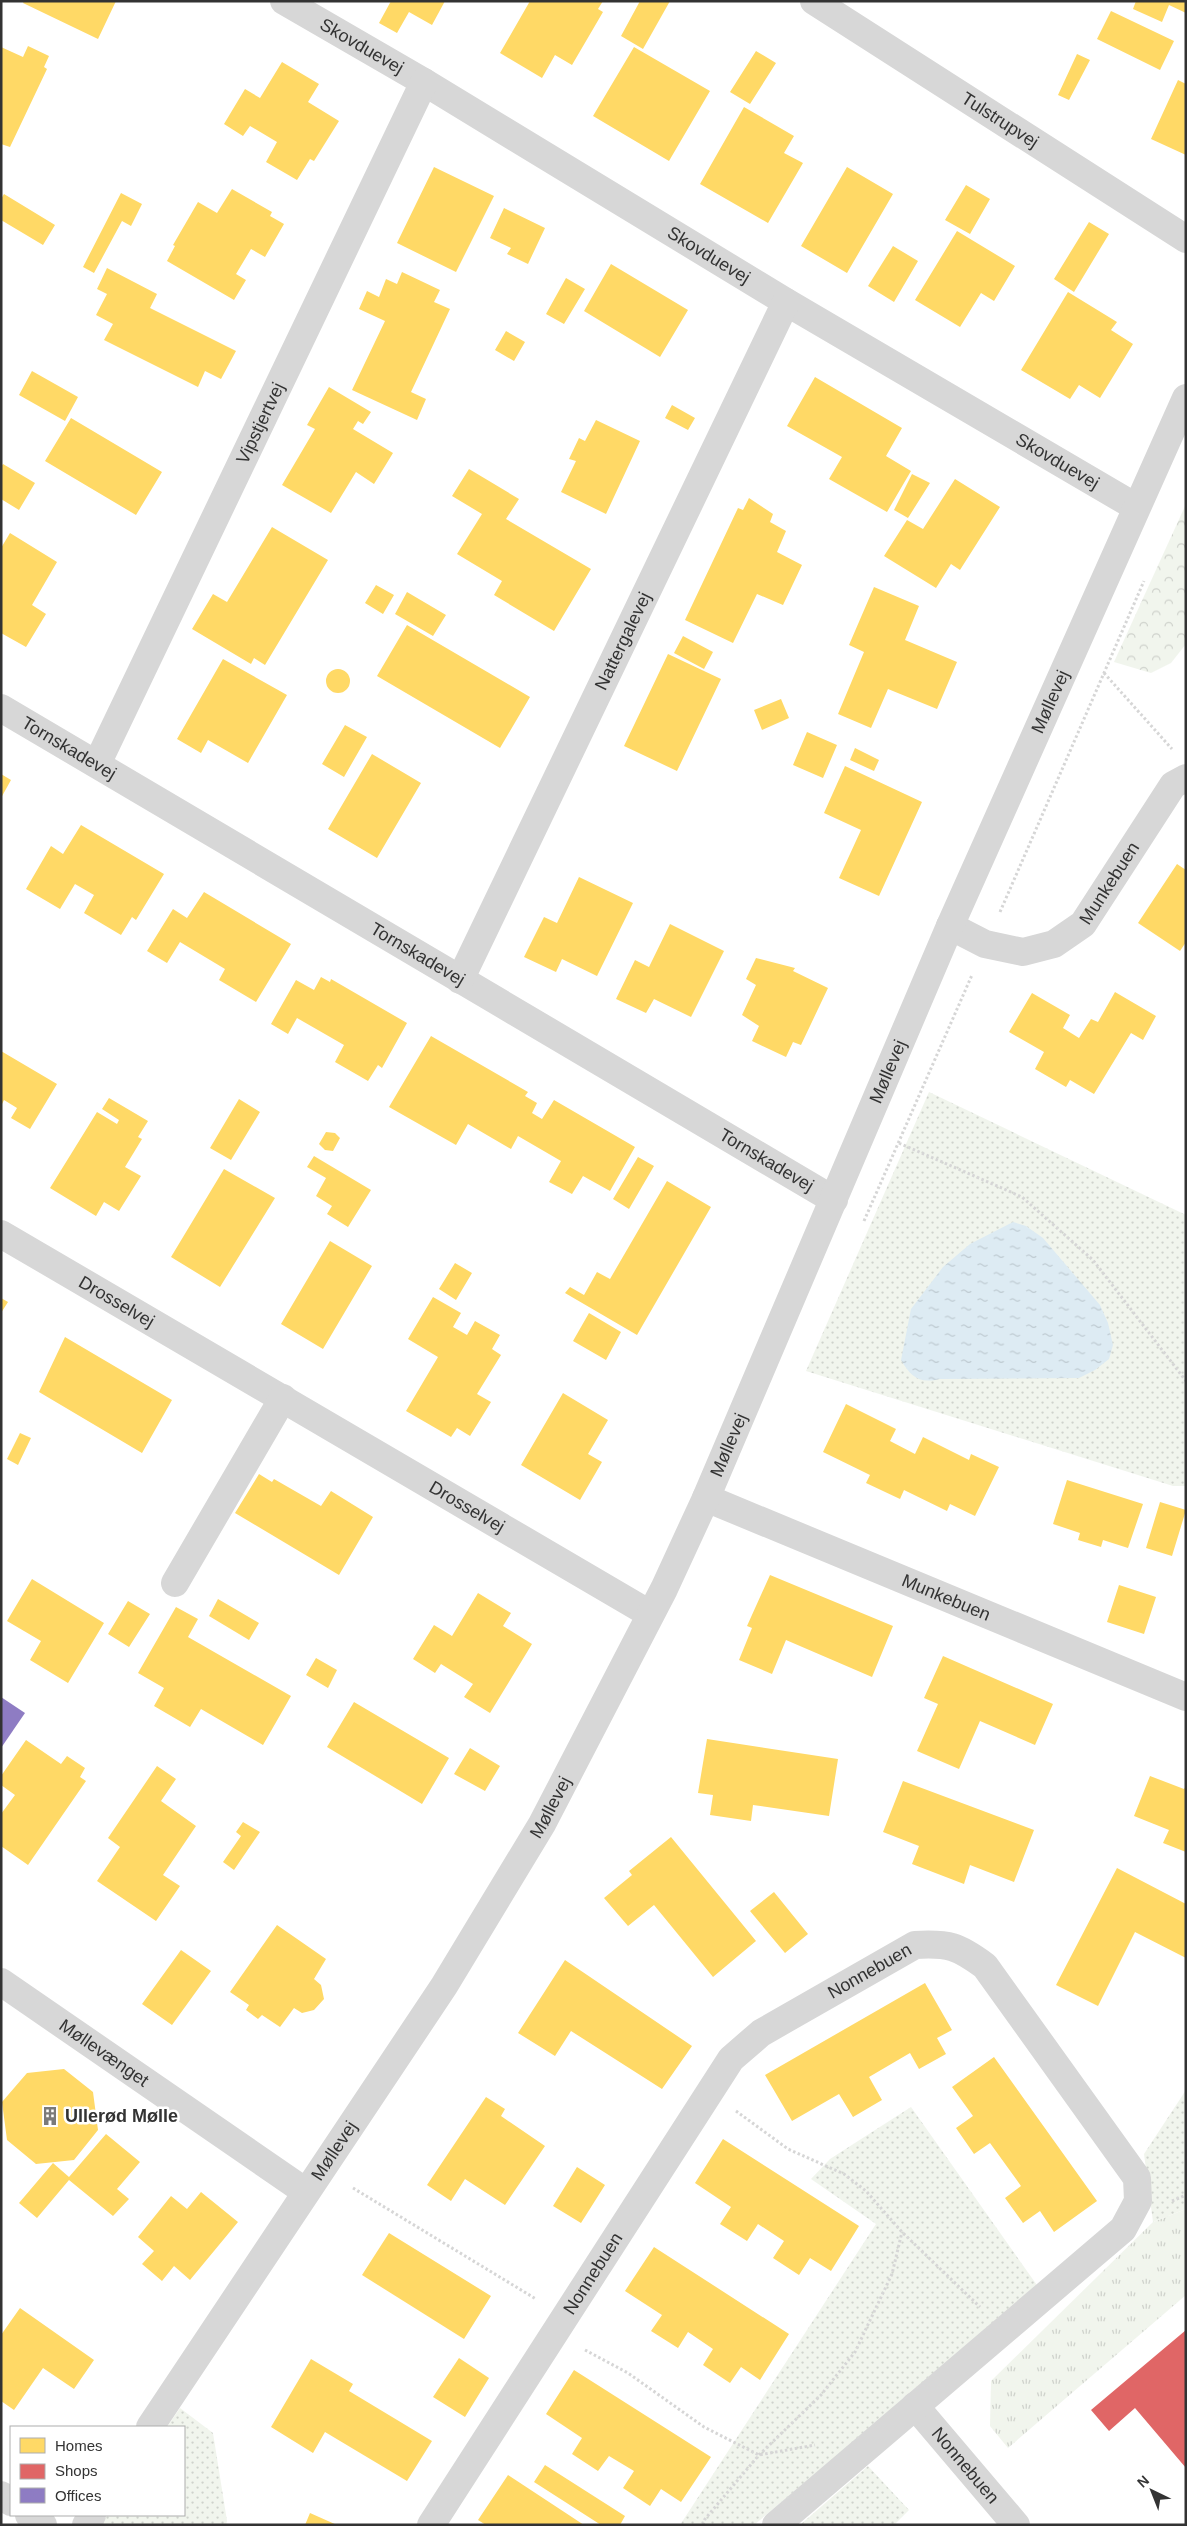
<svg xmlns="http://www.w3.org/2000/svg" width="1187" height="2526" font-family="Helvetica,sans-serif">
  <defs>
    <pattern id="grass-tufts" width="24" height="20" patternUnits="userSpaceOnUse" patternTransform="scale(1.25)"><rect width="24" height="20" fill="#f1f5ed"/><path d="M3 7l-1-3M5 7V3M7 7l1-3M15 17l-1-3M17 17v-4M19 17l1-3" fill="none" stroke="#cfd2cc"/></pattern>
    <pattern id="forest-crowns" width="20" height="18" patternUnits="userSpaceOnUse" patternTransform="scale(1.25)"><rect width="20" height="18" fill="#f1f5ed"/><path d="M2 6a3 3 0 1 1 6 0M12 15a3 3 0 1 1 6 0" fill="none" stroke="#cfd2cc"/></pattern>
    <pattern id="park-dots" width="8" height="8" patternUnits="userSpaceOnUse" patternTransform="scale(1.25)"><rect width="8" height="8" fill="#f1f5ed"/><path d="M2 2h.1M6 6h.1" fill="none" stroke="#cfd2cc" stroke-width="1.8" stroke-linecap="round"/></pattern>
    <pattern id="water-ripples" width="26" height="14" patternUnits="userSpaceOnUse" patternTransform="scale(1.25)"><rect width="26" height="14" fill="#ddebf3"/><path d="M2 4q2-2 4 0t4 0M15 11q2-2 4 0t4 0" fill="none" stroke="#becad1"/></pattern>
  </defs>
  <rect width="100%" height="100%" fill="#fff"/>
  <!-- grass -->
  <path fill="url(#grass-tufts)" d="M 1186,2209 L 1186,2295 L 1008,2448 L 990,2426 L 991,2381 L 1153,2222 Z"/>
  <!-- forest -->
  <path fill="url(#forest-crowns)" d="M 1186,504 L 1186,644 L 1171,663 L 1151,673 L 1114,662 Z"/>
  <!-- park -->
  <path fill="url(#park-dots)" d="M 929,1092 L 1186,1215 L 1186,1486 L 1173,1486 L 806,1371 Z
    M 1186,2090 L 1186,2209 L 1153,2222 L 1144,2154 Z
    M 911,2107 L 1039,2288 L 754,2525 L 680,2525 L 876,2224 L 811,2179 L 830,2159 Z
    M 180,2408 L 213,2433 L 227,2521 L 226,2525 L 101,2525 L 107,2515 L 184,2515 L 184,2427 L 167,2427 Z
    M 868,2466 L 909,2510 L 894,2525 L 800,2525 Z"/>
  <!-- water -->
  <path fill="url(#water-ripples)" d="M 1013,1222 L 1026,1226 L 1043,1238 L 1100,1305 L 1108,1323 L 1113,1345 L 1109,1359 L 1095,1370 L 1079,1378 L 940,1379 C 919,1384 911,1377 901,1360 L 911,1309 L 943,1267 L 970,1244 Z"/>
  <!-- homes -->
  <path fill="#ffd966" d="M 24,1 L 116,1 L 98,39 L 23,3 Z
    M 391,1 L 445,1 L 432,25 L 409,12 L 397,33 L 379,23 Z
    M 530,1 L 603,1 L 598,9 L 603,12 L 572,65 L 555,55 L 542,78 L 500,53 Z
    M 640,1 L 670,1 L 643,49 L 621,36 Z
    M 1136,1 L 1186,1 L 1186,13 L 1169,5 L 1162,22 L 1133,9 Z
    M 1111,11 L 1174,41 L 1160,70 L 1097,39 Z
    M 28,46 L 49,56 L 44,67 L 47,69 L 10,147 L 1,144 L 1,47 L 23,57 Z
    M 634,47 L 710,91 L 669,161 L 593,116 Z
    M 756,51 L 776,63 L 750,104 L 730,92 Z
    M 1077,54 L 1090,60 L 1069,100 L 1058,95 Z
    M 282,62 L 319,84 L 308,102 L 339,121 L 314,161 L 310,159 L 297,180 L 266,162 L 277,142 L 250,126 L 243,136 L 224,124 L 245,89 L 260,98 Z
    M 1178,80 L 1186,84 L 1186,155 L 1151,139 Z
    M 744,107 L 794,136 L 784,153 L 803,163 L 768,223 L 700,184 Z
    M 434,167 L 494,196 L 456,272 L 397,243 Z
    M 847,167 L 893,194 L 847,273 L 801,246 Z
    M 966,185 L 990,199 L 970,234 L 945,220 Z
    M 232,189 L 272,212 L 270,216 L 284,224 L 265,257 L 251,249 L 236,274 L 246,280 L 234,300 L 167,261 L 175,246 L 173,245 L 198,202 L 217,213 Z
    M 121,193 L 142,204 L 131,226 L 122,221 L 94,273 L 83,267 Z
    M 4,194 L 55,225 L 43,245 L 1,220 L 1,199 Z
    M 504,208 L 545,228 L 528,264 L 507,254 L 511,248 L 490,238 Z
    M 1089,222 L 1109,234 L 1074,292 L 1054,279 Z
    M 957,231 L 1015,266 L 994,301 L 981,293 L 960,327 L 915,300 Z
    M 893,246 L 918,261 L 894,302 L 868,286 Z
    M 611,264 L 688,310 L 660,357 L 584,311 Z
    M 107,268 L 157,294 L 150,308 L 236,351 L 221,379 L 205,371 L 198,387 L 104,340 L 113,324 L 96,315 L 107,294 L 97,289 Z
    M 402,272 L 440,290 L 434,302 L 450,309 L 411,392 L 426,399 L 417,420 L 352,390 L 385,321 L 359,309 L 367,291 L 379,297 L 386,279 L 397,284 Z
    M 566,278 L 585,289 L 564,324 L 546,314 Z
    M 1068,292 L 1117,322 L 1111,330 L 1133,344 L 1100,398 L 1079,385 L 1070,399 L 1021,370 Z
    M 506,331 L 525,342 L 514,361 L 495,350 Z
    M 32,371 L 78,397 L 65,421 L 19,395 Z
    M 815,377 L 902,428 L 886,456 L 911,471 L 887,512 L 829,479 L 842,457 L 787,426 Z
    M 329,387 L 371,412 L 363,424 L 358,421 L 353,429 L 393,453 L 374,484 L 356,472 L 331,513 L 282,485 L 315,429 L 307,425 Z
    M 672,405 L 695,418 L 688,430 L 665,418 Z
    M 71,418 L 162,472 L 136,515 L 45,461 Z
    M 596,420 L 640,441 L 606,514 L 561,492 L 576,461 L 569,459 L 579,438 L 585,441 Z
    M 3,464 L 35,483 L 19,510 L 1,499 L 1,467 Z
    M 469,469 L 519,499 L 506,519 L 591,569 L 554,631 L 494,595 L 502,581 L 457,554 L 482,514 L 452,496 Z
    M 912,474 L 930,483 L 908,518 L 894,510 Z
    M 955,479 L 1000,507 L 960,570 L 951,564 L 936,588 L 884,556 L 907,520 L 923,529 Z
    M 749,498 L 773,514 L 770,522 L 786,531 L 777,552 L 802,565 L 783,605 L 757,594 L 733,643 L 685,620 L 738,508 L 743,510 Z
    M 272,527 L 328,560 L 265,665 L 254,658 L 251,664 L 192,629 L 213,594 L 227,602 Z
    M 10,533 L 57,562 L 32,605 L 46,614 L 26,647 L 1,633 L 1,548 Z
    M 376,585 L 394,595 L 383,614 L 365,603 Z
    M 874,587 L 919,606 L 905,640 L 957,662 L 937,709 L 888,689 L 871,728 L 838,714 L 864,652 L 849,645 Z
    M 407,592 L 446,615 L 433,636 L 395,614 Z
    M 407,625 L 530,697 L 500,748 L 377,676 Z
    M 683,636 L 713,652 L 704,669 L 674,653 Z
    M 668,654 L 721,679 L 677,771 L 624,746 Z
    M 223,659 L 287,695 L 248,763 L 208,740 L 201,753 L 177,739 Z
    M326 681a12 12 0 1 1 24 0a12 12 0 1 1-24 0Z
    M 781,699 L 789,718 L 762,730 L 754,710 Z
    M 345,725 L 367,737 L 344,777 L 322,764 Z
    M 807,732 L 837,745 L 823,778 L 793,765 Z
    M 855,748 L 879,760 L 874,771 L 850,760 Z
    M 372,754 L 421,783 L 377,858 L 328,829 Z
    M 845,766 L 922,802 L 879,896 L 839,878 L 861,830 L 824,813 Z
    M 1,774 L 11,780 L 1,798 Z
    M 81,825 L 164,874 L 136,920 L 132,917 L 121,935 L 84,913 L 94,895 L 75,884 L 60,909 L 26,889 L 51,846 L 63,854 Z
    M 1177,864 L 1186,870 L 1186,942 L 1180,951 L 1138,923 Z
    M 579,877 L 633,903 L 597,976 L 562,959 L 556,972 L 524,957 L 544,917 L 557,923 Z
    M 204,892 L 291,944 L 256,1002 L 219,980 L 225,969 L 180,942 L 167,963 L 147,951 L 173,909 L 187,918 Z
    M 670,924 L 724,951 L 691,1017 L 654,999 L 646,1013 L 616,999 L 635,960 L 649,967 Z
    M 756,958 L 795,968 L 793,971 L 828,988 L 801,1045 L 793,1042 L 786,1057 L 752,1041 L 759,1026 L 742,1015 L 756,985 L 746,979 Z
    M 321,977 L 330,982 L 331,979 L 407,1023 L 382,1068 L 378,1065 L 368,1081 L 335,1062 L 344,1045 L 297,1018 L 288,1034 L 271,1024 L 296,980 L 314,990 Z
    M 1115,992 L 1156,1016 L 1143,1040 L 1131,1033 L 1094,1094 L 1070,1080 L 1066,1087 L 1035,1069 L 1044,1052 L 1009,1032 L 1032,993 L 1070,1015 L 1063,1028 L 1079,1038 L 1091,1019 L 1098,1022 Z
    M 431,1036 L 528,1092 L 525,1096 L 537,1103 L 532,1113 L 542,1119 L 554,1100 L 635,1147 L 610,1191 L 583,1176 L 572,1194 L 549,1182 L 561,1161 L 518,1136 L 511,1149 L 468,1124 L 456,1145 L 389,1107 Z
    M 1,1051 L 57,1084 L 30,1129 L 11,1118 L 17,1108 L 4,1100 L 1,1106 Z
    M 109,1098 L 148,1121 L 138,1137 L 142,1139 L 125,1167 L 141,1176 L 119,1211 L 104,1202 L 96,1216 L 50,1188 L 97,1112 L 117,1124 L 119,1120 L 102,1109 Z
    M 239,1099 L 260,1112 L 231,1160 L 210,1148 Z
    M 326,1132 L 335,1133 L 340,1138 L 333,1151 L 325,1150 L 319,1144 Z
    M 314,1156 L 371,1190 L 348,1227 L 327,1214 L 332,1206 L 316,1196 L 326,1178 L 307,1167 Z
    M 638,1157 L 654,1166 L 629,1209 L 613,1199 Z
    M 224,1169 L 275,1198 L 220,1287 L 171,1257 Z
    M 667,1181 L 711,1207 L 637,1335 L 565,1293 L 570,1287 L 584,1295 L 597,1272 L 610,1279 Z
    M 330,1241 L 372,1266 L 323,1349 L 281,1324 Z
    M 455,1263 L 472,1273 L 456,1300 L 439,1289 Z
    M 433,1297 L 461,1313 L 453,1327 L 467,1335 L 475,1321 L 500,1335 L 492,1349 L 501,1355 L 477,1394 L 491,1402 L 470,1436 L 457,1428 L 451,1437 L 406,1411 L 438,1357 L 408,1339 Z
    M 1,1298 L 8,1302 L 1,1313 Z
    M 589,1313 L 621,1332 L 606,1360 L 573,1341 Z
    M 65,1337 L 172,1400 L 142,1453 L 39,1392 Z
    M 563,1393 L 608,1420 L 588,1454 L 602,1462 L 580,1500 L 521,1465 Z
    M 846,1404 L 896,1429 L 890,1441 L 915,1454 L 923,1437 L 969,1460 L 971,1454 L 999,1467 L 975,1516 L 950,1504 L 947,1511 L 904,1490 L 900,1499 L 866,1483 L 870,1475 L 823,1452 Z
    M 20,1433 L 31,1438 L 18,1465 L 7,1459 Z
    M 259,1474 L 272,1482 L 274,1479 L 321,1506 L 331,1491 L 373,1517 L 339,1575 L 235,1513 Z
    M 1067,1480 L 1143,1504 L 1128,1548 L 1103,1540 L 1101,1547 L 1078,1540 L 1080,1533 L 1053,1524 Z
    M 1160,1502 L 1186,1510 L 1172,1556 L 1146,1548 Z
    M 770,1575 L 893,1626 L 872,1677 L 786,1640 L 772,1674 L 739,1660 L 752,1628 L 747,1626 Z
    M 32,1579 L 104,1623 L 68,1683 L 30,1660 L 41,1641 L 7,1621 Z
    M 1119,1585 L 1156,1597 L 1144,1634 L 1107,1622 Z
    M 478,1593 L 511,1613 L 503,1626 L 532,1644 L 490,1713 L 464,1697 L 473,1684 L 441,1664 L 435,1673 L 413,1659 L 434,1625 L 452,1636 Z
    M 218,1599 L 259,1623 L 249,1640 L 209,1616 Z
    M 128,1601 L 150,1614 L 129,1647 L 108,1634 Z
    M 176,1607 L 198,1619 L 188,1637 L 291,1696 L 263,1745 L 201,1709 L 190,1727 L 154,1706 L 164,1688 L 138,1673 Z
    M 943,1656 L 1053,1704 L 1035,1745 L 980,1721 L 959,1769 L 917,1751 L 938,1704 L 924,1698 Z
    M 316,1658 L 337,1670 L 328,1688 L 306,1675 Z
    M 354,1702 L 449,1758 L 422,1804 L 327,1747 Z
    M 707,1739 L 838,1759 L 829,1816 L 753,1805 L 751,1821 L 710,1815 L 713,1795 L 698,1793 Z
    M 26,1740 L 61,1764 L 67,1756 L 85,1768 L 80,1777 L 86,1781 L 28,1865 L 1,1846 L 1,1814 L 15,1795 L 1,1785 L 1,1776 Z
    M 470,1748 L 500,1766 L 485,1791 L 454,1774 Z
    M 157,1766 L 176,1779 L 161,1801 L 196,1826 L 163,1875 L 180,1886 L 156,1921 L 97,1881 L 120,1847 L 108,1838 Z
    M 1150,1776 L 1184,1789 L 1186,1786 L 1186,1852 L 1163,1843 L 1169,1830 L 1134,1816 Z
    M 903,1781 L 1034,1830 L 1014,1882 L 970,1865 L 964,1884 L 912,1864 L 919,1846 L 883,1832 Z
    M 243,1822 L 260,1832 L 234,1870 L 223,1862 L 241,1836 L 236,1832 Z
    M 671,1837 L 756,1941 L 713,1977 L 654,1905 L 628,1926 L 604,1898 L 632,1875 L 629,1871 Z
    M 1117,1868 L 1186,1904 L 1186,1958 L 1135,1932 L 1098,2006 L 1056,1985 Z
    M 774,1892 L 808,1934 L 785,1953 L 750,1911 Z
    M 277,1925 L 326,1959 L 314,1979 L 321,1985 L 324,1999 L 314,2010 L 302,2013 L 294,2008 L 280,2027 L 262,2015 L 258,2019 L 246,2010 L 249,2005 L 230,1992 Z
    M 181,1950 L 211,1971 L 172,2025 L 142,2004 Z
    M 565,1960 L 692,2046 L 662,2089 L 571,2031 L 555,2056 L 518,2033 Z
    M 925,1983 L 952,2030 L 937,2038 L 946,2054 L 919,2069 L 910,2053 L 869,2077 L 882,2100 L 853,2117 L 839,2094 L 792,2121 L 765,2075 Z
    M 994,2057 L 1097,2201 L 1054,2232 L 1040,2211 L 1023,2223 L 1005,2198 L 1021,2186 L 990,2143 L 974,2154 L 956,2128 L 973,2116 L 952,2087 Z
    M 64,2069 L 93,2092 L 98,2130 L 74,2160 L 36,2164 L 7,2140 L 2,2102 L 27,2073 Z
    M 486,2097 L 505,2109 L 501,2116 L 545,2146 L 505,2205 L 465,2179 L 451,2201 L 427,2185 Z
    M 106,2134 L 140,2162 L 117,2189 L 129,2199 L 113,2216 L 69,2180 L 37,2218 L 19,2203 L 53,2163 L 69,2177 Z
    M 723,2139 L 859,2226 L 831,2271 L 810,2258 L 799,2275 L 773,2258 L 784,2241 L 758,2224 L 747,2241 L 720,2224 L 731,2207 L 695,2183 Z
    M 577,2167 L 605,2185 L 581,2223 L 553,2206 Z
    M 201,2192 L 238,2222 L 190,2280 L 174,2266 L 162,2281 L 142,2264 L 154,2251 L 138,2237 L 171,2196 L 187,2209 Z
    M 389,2233 L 491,2296 L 464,2339 L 362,2275 Z
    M 654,2247 L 789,2334 L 760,2380 L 741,2367 L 730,2383 L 703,2365 L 713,2349 L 688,2332 L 678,2348 L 651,2331 L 662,2315 L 625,2291 Z
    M 20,2308 L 94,2360 L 74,2389 L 43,2368 L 14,2410 L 1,2401 L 1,2335 Z
    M 459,2358 L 489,2378 L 465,2417 L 433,2397 Z
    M 311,2359 L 353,2384 L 349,2391 L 432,2441 L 407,2481 L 325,2432 L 313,2453 L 271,2427 Z
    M 574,2370 L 711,2457 L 681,2502 L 661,2489 L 650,2506 L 623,2488 L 634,2471 L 609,2456 L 598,2471 L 572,2454 L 582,2438 L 546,2414 Z
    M 545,2465 L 625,2516 L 620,2525 L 601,2525 L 534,2482 Z
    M 508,2475 L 584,2525 L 486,2525 L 478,2520 Z
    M 310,2513 L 337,2525 L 305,2525 Z"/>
  <!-- shops -->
  <path fill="#e06666" d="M 1186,2330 L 1186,2468 L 1135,2408 L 1109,2431 L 1091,2410 Z"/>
  <!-- offices -->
  <path fill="#8e7cc3" d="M 1,1697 L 25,1713 L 1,1748 Z"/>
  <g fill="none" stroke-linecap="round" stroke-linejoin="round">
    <!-- path -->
    <path stroke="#d6d6d6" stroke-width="3" stroke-dasharray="2.5 2.5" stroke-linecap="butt" d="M 1104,673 L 1172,749
      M 1000,912 L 1144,581
      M 899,1143 L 1022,1197 L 1093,1260 L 1186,1381
      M 864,1221 L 972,975
      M 736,2111 L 788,2149 L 844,2174 L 866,2191 L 902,2232 L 980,2307
      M 353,2188 L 536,2299
      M 1172,2201 L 1186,2195
      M 585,2350 L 628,2373 L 704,2427 L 759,2455 L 815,2445
      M 703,2525 L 705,2519 L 759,2455 L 821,2395 L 855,2352 L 892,2274 L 902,2232"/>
    <!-- minor -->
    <g stroke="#d7d7d7" stroke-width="28">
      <path id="s1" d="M 284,1 L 424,82 L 786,302 L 1136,507"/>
      <path id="s2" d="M 1,708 L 834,1200"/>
      <path id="s3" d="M 97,764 L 424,82"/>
      <path id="s4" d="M 950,926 L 985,944 L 1023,952 L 1054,944 L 1083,924 L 1173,785 L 1186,778"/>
      <path id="s5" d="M 460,980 L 786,302"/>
      <path id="s6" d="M 1,1234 L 650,1614"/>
      <path id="s7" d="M 706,1498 L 1186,1697"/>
      <path d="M 175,1583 L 283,1398"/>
      <path id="s8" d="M 1,1982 L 306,2192"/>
      <path id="s9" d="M 915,2406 L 1016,2525"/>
      <path id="s10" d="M 150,2427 L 444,1986 L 542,1824 L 664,1589 L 706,1498 L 950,926 L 1186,398"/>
      <path d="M 1,2495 L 11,2502"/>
      <path d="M 29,2515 L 43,2525"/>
      <path d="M 86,2525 L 92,2515"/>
      <path id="s11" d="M 431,2525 L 731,2059 L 761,2033 L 915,1945 C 949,1943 958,1946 985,1966 L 1137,2178 L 1138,2201 L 1123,2229 L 776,2525"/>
    </g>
    <!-- tertiary -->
    <path stroke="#d7d7d7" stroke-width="28" id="s12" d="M 814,1 L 1186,239"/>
  </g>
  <!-- icons -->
  <defs>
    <g id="building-bare" transform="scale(1.5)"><path d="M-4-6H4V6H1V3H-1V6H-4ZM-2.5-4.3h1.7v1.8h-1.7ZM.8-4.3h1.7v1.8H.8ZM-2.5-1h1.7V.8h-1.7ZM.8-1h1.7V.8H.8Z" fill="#7a7a7a" stroke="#fff" stroke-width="2.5" paint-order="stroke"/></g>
  </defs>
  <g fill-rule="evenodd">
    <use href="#building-bare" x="50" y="2116"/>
  </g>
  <g text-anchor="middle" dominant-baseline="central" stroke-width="5" stroke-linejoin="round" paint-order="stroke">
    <!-- street labels -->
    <g font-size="18" fill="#333" stroke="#fff">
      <text stroke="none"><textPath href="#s1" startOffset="90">Skovduevej</textPath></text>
      <text stroke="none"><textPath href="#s12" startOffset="221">Tulstrupvej</textPath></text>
      <text stroke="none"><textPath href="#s1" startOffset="495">Skovduevej</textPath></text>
      <text stroke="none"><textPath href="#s3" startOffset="378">Vipstjertvej</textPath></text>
      <text stroke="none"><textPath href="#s1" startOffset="900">Skovduevej</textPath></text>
      <text stroke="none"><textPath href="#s5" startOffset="376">Nattergalevej</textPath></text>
      <text stroke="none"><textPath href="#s10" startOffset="1952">Møllevej</textPath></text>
      <text stroke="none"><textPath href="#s2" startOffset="79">Tornskadevej</textPath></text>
      <text stroke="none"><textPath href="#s4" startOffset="194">Munkebuen</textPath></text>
      <text stroke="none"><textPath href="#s2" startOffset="484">Tornskadevej</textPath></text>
      <text stroke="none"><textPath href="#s10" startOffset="1548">Møllevej</textPath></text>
      <text stroke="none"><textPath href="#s2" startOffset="889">Tornskadevej</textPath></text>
      <text stroke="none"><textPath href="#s6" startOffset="134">Drosselvej</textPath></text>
      <text stroke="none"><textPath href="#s10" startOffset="1142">Møllevej</textPath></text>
      <text stroke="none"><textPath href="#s6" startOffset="540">Drosselvej</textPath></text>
      <text stroke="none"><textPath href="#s7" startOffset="260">Munkebuen</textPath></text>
      <text stroke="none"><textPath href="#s10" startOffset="738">Møllevej</textPath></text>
      <text stroke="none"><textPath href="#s11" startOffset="719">Nonnebuen</textPath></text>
      <text stroke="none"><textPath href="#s8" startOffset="125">Møllevænget</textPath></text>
      <text stroke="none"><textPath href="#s10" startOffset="332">Møllevej</textPath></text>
      <text stroke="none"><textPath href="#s11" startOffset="299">Nonnebuen</textPath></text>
      <text stroke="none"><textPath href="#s9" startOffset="78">Nonnebuen</textPath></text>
    </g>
    <!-- poi labels -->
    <g font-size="18" font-weight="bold" fill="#333" stroke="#fff" text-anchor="start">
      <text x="65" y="2116">Ullerød Mølle</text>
    </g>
  </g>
  <!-- border -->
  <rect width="1187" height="2526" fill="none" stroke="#333333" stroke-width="5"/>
  <!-- legend -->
  <rect x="10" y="2426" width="175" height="90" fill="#ffffff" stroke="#adadad"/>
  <rect x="20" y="2438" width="25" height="15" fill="#ffd966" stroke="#adadad"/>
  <text x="55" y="2451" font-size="15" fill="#333333">Homes</text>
  <rect x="20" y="2464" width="25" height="15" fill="#e06666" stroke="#adadad"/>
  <text x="55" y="2476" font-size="15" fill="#333333">Shops</text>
  <rect x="20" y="2488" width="25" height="15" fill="#8e7cc3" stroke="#adadad"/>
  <text x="55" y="2501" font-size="15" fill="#333333">Offices</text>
  <!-- north arrow -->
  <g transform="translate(1152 2491) rotate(317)" stroke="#ffffff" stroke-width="4" paint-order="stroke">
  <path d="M0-4L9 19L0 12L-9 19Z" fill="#333333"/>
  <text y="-8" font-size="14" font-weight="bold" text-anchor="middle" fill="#333333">N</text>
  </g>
</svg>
